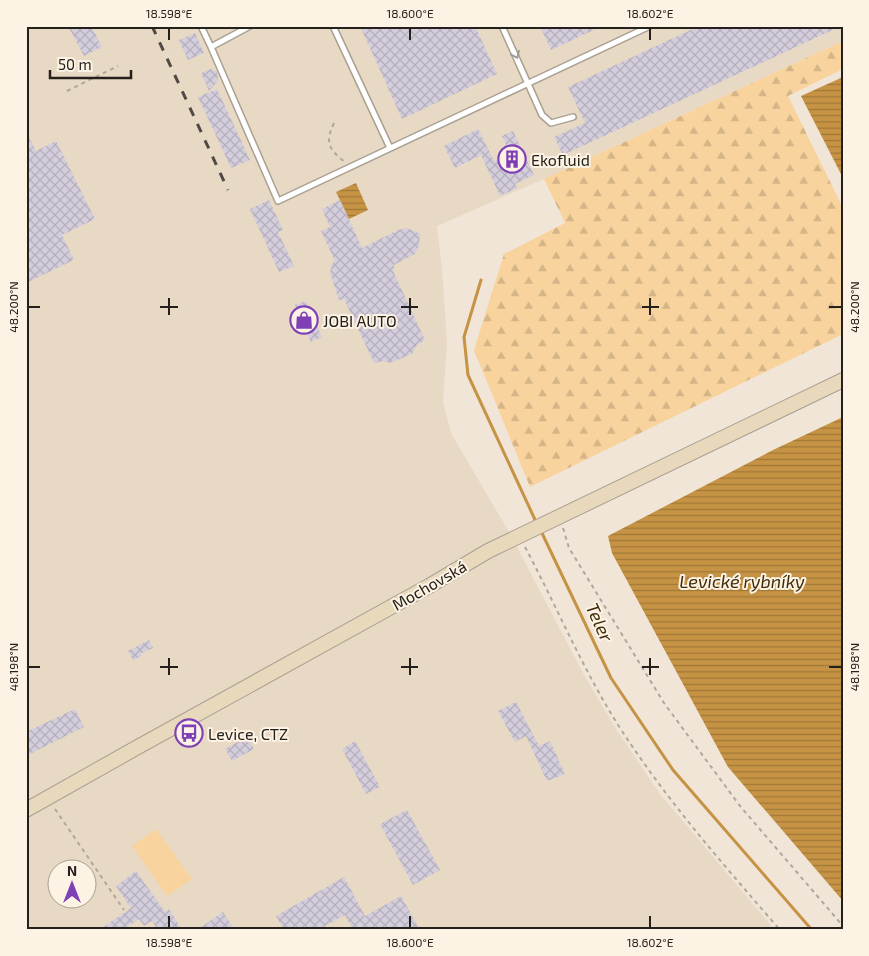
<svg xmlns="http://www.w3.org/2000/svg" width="869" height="956" font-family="'Exo 2',sans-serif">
  <defs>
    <pattern id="forest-firs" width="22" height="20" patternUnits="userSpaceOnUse" patternTransform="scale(1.25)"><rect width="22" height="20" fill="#f9d39d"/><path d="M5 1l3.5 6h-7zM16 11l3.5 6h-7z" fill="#d5b587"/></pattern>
    <pattern id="water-rules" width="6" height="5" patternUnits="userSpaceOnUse" patternTransform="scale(1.25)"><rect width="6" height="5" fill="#c69344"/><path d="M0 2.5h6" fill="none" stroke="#a17838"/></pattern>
    <pattern id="building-cross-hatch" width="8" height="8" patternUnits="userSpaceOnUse" patternTransform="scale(1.25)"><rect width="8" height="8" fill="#d3cddc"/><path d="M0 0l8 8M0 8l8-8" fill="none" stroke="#b5b0bc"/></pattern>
  </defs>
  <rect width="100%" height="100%" fill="#f0e5d7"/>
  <!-- built -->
  <path fill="#e8d9c5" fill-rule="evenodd" d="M 26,26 L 843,26 L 843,41 L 544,179 L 437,226 L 442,269 L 447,343 L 443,402 L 451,433 L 509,532 L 583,673 L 616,729 L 660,794 L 775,930 L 26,930 ZM 58,868 L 88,868 L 88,898 L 58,898 Z"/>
  <!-- forest -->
  <path fill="url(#forest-firs)" d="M 843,41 L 843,69 L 788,96 L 843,208 L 843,334 L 530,487 L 474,350 L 504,254 L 565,223 L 544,179 Z"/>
  <!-- pitch -->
  <path fill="#f9d39d" d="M 156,829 L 192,879 L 167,896 L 132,846 Z"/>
  <!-- water -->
  <path fill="url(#water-rules)" d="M 843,77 L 843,178 L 801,96 Z
    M 356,183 L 368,210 L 349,219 L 336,192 Z
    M 843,417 L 843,901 L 728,767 L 612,553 L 608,536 L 773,450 Z"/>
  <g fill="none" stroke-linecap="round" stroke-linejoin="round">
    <!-- stream -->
    <path stroke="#c69344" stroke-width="3" d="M 481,280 L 464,337 L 468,375 L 537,524
      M 540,529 L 611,678 L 673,770 L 812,930"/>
  </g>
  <!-- building -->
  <path fill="url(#building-cross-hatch)" d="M 68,26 L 91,26 L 102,47 L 84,56 Z
    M 360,26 L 475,26 L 497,74 L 402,119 Z
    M 540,26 L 602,26 L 551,50 Z
    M 699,26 L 841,26 L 563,155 L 554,137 L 585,123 L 568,87 Z
    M 195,33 L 204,53 L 188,60 L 179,40 Z
    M 211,69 L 217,72 L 218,81 L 209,91 L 201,73 Z
    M 217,89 L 250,160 L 231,168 L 198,97 Z
    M 478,129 L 494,161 L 510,153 L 502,136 L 513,131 L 534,175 L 515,184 L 517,188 L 500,196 L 481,155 L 455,168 L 444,146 Z
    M 26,132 L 36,151 L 56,141 L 95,219 L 62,235 L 74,260 L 26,283 Z
    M 269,200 L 283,230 L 278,232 L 294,266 L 279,272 L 250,209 Z
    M 340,200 L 362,248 L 398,230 L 405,228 L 412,230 L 420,234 L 419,246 L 415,254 L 394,265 L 394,273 L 425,340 L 417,345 L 412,354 L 390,363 L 383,361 L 374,363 L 344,299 L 339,300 L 330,273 L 332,264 L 335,261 L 321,231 L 330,227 L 322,209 Z
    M 305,301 L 322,337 L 311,342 L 295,305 Z
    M 149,640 L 153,648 L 140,654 L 142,656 L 133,660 L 128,651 Z
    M 516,702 L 539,746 L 550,741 L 565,774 L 547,781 L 526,736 L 515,742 L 498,711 Z
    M 75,709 L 84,727 L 26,756 L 26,732 Z
    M 247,737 L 254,749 L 232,761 L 225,749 Z
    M 355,741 L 380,787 L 366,794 L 342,749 Z
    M 407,810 L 440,870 L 413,885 L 380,824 Z
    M 136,871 L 165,912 L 169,909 L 182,930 L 158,930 L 152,921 L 144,926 L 139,919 L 122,930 L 99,930 L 131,908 L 116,886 Z
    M 344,877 L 365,916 L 401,896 L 420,930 L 353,930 L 345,915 L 318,930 L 284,930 L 276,916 Z
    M 223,912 L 235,930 L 197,930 Z"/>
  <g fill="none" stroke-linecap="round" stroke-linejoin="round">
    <!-- lane casing -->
    <g stroke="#a9a092" stroke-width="8">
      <path id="lane" d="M 201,26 L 211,47 L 250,26
        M 333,26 L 390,148
        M 502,26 L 542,115 L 551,123 L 573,117
        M 211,47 L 278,201 L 650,26"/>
    </g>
    <!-- secondary casing -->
    <g stroke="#a9a092" stroke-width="16">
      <path id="secondary" d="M 26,810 L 136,748 L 429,586 L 488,551 L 843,380"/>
    </g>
    <!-- path -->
    <path stroke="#b0a79c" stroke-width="2" stroke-dasharray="4 4" stroke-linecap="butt" d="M 67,91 L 118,66
      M 334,123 C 325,142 328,149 345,162
      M 563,528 L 569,548 L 664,703 L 740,806 L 843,926
      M 525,547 C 557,607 583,670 620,728 C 668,802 723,864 780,930
      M 55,809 L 124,910"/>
    <!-- lane -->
    <use href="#lane" stroke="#fff" stroke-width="5"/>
    <!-- secondary -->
    <use href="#secondary" stroke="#e9d9bc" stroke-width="14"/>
    <!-- rail -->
    <path stroke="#4f4a43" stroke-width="3" stroke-dasharray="9 9" stroke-linecap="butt" d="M 152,26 L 228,190"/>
  </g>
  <!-- one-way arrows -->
  <defs><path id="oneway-chevron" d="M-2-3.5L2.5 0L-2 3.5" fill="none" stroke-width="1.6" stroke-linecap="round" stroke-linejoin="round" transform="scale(1.25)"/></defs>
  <use stroke="#9c9b98" href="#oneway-chevron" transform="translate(516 55) rotate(65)"/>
  <!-- ticks -->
  <path fill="none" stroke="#24201b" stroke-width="2" d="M 169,28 L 169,40M 410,28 L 410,40M 650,28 L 650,40M 169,298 L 169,315M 410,298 L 410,315M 650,298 L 650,315M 28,307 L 40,307M 160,307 L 178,307M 401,307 L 418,307M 642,307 L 659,307M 829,307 L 842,307M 169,658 L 169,675M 410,658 L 410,675M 650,658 L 650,675M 28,667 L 40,667M 160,667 L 178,667M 401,667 L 418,667M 642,667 L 659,667M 829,667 L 842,667M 169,916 L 169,928M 410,916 L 410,928M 650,916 L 650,928"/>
  <!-- icons -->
  <defs>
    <g id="building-ring" transform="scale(1.4375)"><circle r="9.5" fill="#fdf3e4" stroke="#7f40b5" stroke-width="1.5"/><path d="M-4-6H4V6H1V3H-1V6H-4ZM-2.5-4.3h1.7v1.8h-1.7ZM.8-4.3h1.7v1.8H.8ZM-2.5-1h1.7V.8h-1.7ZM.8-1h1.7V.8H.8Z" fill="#7f40b5"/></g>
    <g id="shop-ring" transform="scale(1.4375)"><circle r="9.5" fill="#fdf3e4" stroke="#7f40b5" stroke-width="1.5"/><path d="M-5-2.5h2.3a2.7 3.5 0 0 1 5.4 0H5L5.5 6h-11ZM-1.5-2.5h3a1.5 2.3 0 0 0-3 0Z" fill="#7f40b5"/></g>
    <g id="bus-ring" transform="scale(1.4375)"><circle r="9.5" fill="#fdf3e4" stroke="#7f40b5" stroke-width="1.5"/><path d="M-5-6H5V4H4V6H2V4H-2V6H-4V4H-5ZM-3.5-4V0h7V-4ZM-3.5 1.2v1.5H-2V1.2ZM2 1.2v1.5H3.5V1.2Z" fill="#7f40b5"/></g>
  </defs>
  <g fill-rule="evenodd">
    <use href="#building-ring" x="512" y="159"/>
    <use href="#shop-ring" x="304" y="320"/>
    <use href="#bus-ring" x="189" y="733"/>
  </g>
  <g text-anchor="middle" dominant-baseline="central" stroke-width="4" stroke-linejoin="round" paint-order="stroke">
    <!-- poi labels -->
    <g font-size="16" fill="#24201b" stroke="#fdf3e4" text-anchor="start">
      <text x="531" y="159">Ekofluid</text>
      <text x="323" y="320">JOBI AUTO</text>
      <text x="208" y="733">Levice, CTZ</text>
    </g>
    <!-- street labels -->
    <g font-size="16" fill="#24201b" stroke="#fdf3e4">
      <text transform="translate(429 585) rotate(-30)">Mochovská</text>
    </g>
    <!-- water labels -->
    <g font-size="18" font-style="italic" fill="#412c09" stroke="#fdf3e4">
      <text x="742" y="581">Levické rybníky</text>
      <text transform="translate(600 622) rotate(65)">Teler</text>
    </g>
  </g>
  <!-- border -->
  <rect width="869" height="956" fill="none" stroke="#fdf3e4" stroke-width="55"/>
  <!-- north arrow -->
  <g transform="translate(72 884)"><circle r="24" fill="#fdf3e4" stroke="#a69f94"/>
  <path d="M0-4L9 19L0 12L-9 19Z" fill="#7f40b5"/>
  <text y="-8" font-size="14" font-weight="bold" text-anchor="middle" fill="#24201b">N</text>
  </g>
  <!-- scale -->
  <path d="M50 70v8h81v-8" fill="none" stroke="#24201b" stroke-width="2.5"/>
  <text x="58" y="70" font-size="15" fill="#24201b" stroke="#fdf3e4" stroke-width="4" paint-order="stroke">50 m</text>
  <rect x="28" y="28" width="814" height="900" fill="none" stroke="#24201b" stroke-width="2"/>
  <g font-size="12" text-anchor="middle" fill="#24201b">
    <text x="169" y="18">18.598°E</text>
    <text x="410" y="18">18.600°E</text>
    <text x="650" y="18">18.602°E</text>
    <text transform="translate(14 307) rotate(-90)" y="4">48.200°N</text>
    <text transform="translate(855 307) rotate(-90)" y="4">48.200°N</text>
    <text transform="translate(14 667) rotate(-90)" y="4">48.198°N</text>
    <text transform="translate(855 667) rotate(-90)" y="4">48.198°N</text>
    <text x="169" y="947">18.598°E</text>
    <text x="410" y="947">18.600°E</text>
    <text x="650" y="947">18.602°E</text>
  </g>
</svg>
